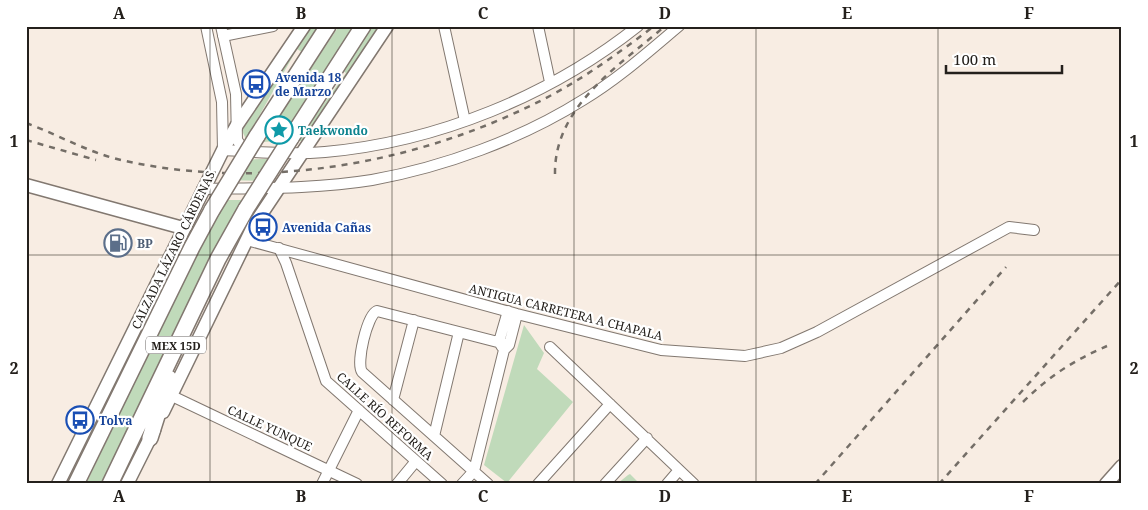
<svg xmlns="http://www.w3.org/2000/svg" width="1148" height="510" font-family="'Noto Serif',serif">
  <rect width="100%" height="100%" fill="#f8ede3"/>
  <!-- green -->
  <path fill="#c0daba" d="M 309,26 L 323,26 L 305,54 L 297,49 L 246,139 L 242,131 Z
    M 339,26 L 358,26 L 281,141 L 262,142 Z
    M 371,26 L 381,26 L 305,141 L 297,141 L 346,73 L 342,70 Z
    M 286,158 L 273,181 L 224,180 L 237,160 Z
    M 226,200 L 247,200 L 103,484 L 86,484 L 201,243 Z
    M 524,325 L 544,353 L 537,369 L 573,402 L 507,483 L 484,465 Z
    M 630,474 L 640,484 L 617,484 L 628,475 Z"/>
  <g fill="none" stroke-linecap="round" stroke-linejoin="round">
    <!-- minor casing -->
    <g stroke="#827870" stroke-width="12">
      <path id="minor" d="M 206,26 L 222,102 L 223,150 C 257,152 291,155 325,152 C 437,142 550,96 638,26
        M 221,26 L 236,94 L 237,140 L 245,151
        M 444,26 L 465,121
        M 538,26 L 550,82
        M 223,36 L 273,26
        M 202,189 C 258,188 316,189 372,180 C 444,167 521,139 583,100 C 618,79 648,52 679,26
        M 247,240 L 517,314 L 661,350 L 745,356 L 781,348 L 817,332 L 1009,227 L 1034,230
        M 279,248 L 286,263 L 326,381 L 442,484
        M 502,347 L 499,342 L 508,311
        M 550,347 L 694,484
        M 172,396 L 357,484
        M 393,400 L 414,320
        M 434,436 L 459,332
        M 322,484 L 359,410
        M 397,484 L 416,461
        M 462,484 L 474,471 L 504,350 L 509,345 L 517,314
        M 488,484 L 362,372 C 356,363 367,315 377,311 L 509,345
        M 538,484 L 610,404
        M 605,484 L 647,438
        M 667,484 L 679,470"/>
    </g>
    <!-- major casing -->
    <g stroke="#827870" stroke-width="15">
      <path id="major" d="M 26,185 L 183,228
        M 163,412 L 254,225 L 387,26
        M 58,484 L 223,150 L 237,125 L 304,26
        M 127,484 L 154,430
        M 1106,484 L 1122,466"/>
    </g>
    <!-- highway casing -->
    <g stroke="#827870" stroke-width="18">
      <path id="highway" d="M 257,136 L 328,26
        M 291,138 L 363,26
        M 150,438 L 169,378
        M 76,484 L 192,247 L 212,210
        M 110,484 L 218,259 L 246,209"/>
    </g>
    <!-- minor -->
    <use href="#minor" stroke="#fff" stroke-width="10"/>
    <!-- major -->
    <use href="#major" stroke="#fff" stroke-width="12"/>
    <!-- highway -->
    <use href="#highway" stroke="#fff" stroke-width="15"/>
    <!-- rail -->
    <path stroke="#746e67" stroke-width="2.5" stroke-dasharray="6 6" stroke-linecap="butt" d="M 26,123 C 59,135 87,152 121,160 C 261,192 418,164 544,99 C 583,79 619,53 654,26
      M 26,140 L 96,160
      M 555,174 C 554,106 620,65 665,26
      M 1023,402 C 1048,377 1074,360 1107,346
      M 815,484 L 1006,267
      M 939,484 L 1122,279"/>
    <!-- highway-bridge casing -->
    <g stroke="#827870" stroke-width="18" stroke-linecap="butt">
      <path id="highway-bridge" d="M 246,209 L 291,138
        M 212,210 L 257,136"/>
    </g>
    <!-- highway-bridge -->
    <use href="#highway-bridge" stroke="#fff" stroke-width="15"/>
  </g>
  <!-- grid -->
  <path fill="none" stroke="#24201c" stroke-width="1" stroke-opacity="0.55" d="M 210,26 L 210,484M 392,26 L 392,484M 574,26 L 574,484M 756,26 L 756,484M 938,26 L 938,484M 26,255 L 1122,255"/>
  <!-- icons -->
  <defs>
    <g id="bus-ring" transform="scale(1.4375)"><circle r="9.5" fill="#fff" stroke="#1a4fb4" stroke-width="1.5"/><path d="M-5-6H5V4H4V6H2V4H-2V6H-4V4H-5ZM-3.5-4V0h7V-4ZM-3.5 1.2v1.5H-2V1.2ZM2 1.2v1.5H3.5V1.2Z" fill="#1a4fb4"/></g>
    <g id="sight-ring" transform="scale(1.4375)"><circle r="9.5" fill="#fff" stroke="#0f9aa8" stroke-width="1.5"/><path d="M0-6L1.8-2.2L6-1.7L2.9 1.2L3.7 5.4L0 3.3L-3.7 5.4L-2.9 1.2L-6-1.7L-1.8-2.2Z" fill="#0f9aa8"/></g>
    <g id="fuel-ring" transform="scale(1.4375)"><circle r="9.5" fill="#fff" stroke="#5c6f8a" stroke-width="1.5"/><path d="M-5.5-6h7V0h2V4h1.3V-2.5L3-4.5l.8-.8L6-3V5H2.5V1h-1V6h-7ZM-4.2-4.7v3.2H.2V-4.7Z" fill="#5c6f8a"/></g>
  </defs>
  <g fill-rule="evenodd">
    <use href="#bus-ring" x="256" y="84"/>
    <use href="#sight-ring" x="279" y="130"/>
    <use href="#bus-ring" x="263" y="227"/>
    <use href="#fuel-ring" x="118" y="243"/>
    <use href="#bus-ring" x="80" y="420"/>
  </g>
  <g text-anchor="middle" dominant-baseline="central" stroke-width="4.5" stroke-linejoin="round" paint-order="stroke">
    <!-- shield labels -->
    <rect fill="#fff" stroke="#666360" stroke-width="1" x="146" y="336.5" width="60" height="17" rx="4"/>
    <g font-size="11" font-weight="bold" fill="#24201c">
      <text x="176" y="345">MEX 15D</text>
    </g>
    <!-- transit labels -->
    <g font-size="12" font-weight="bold" fill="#164399" stroke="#fff" text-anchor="start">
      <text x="275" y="77">Avenida 18<tspan x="275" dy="14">de Marzo</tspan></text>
      <text x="282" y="227">Avenida Cañas</text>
      <text x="99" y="420">Tolva</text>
    </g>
    <!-- culture labels -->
    <g font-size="12" font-weight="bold" fill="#0d838f" stroke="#fff" text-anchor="start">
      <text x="298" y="130">Taekwondo</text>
    </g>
    <!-- service labels -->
    <g font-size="12" font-weight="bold" fill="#4e5e75" stroke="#fff" text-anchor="start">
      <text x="137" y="243">BP</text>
    </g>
    <!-- street labels -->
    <g font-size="12" fill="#24201c" stroke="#fff">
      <text transform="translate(173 250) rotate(-64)">CALZADA LÁZARO CÁRDENAS</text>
      <text transform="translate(566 312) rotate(14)">ANTIGUA CARRETERA A CHAPALA</text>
      <text transform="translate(385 416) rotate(42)">CALLE RÍO REFORMA</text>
      <text transform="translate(270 428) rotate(25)">CALLE YUNQUE</text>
    </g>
  </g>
  <!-- border -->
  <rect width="1148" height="510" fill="none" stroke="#ffffff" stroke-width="55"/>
  <!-- scale -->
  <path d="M946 65v8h116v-8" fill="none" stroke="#24201c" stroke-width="2.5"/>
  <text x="953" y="65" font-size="15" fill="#24201c" stroke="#ffffff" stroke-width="4" paint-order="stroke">100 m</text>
  <rect x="28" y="28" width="1092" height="454" fill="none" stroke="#24201c" stroke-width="2"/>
  <g font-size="16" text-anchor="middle" font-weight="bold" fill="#24201c">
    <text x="119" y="19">A</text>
    <text x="301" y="19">B</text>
    <text x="483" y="19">C</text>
    <text x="665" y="19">D</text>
    <text x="847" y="19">E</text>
    <text x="1029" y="19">F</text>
    <text x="14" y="147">1</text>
    <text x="1134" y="147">1</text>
    <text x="14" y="374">2</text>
    <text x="1134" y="374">2</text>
    <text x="119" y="502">A</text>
    <text x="301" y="502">B</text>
    <text x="483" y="502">C</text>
    <text x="665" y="502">D</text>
    <text x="847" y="502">E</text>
    <text x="1029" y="502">F</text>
  </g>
</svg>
